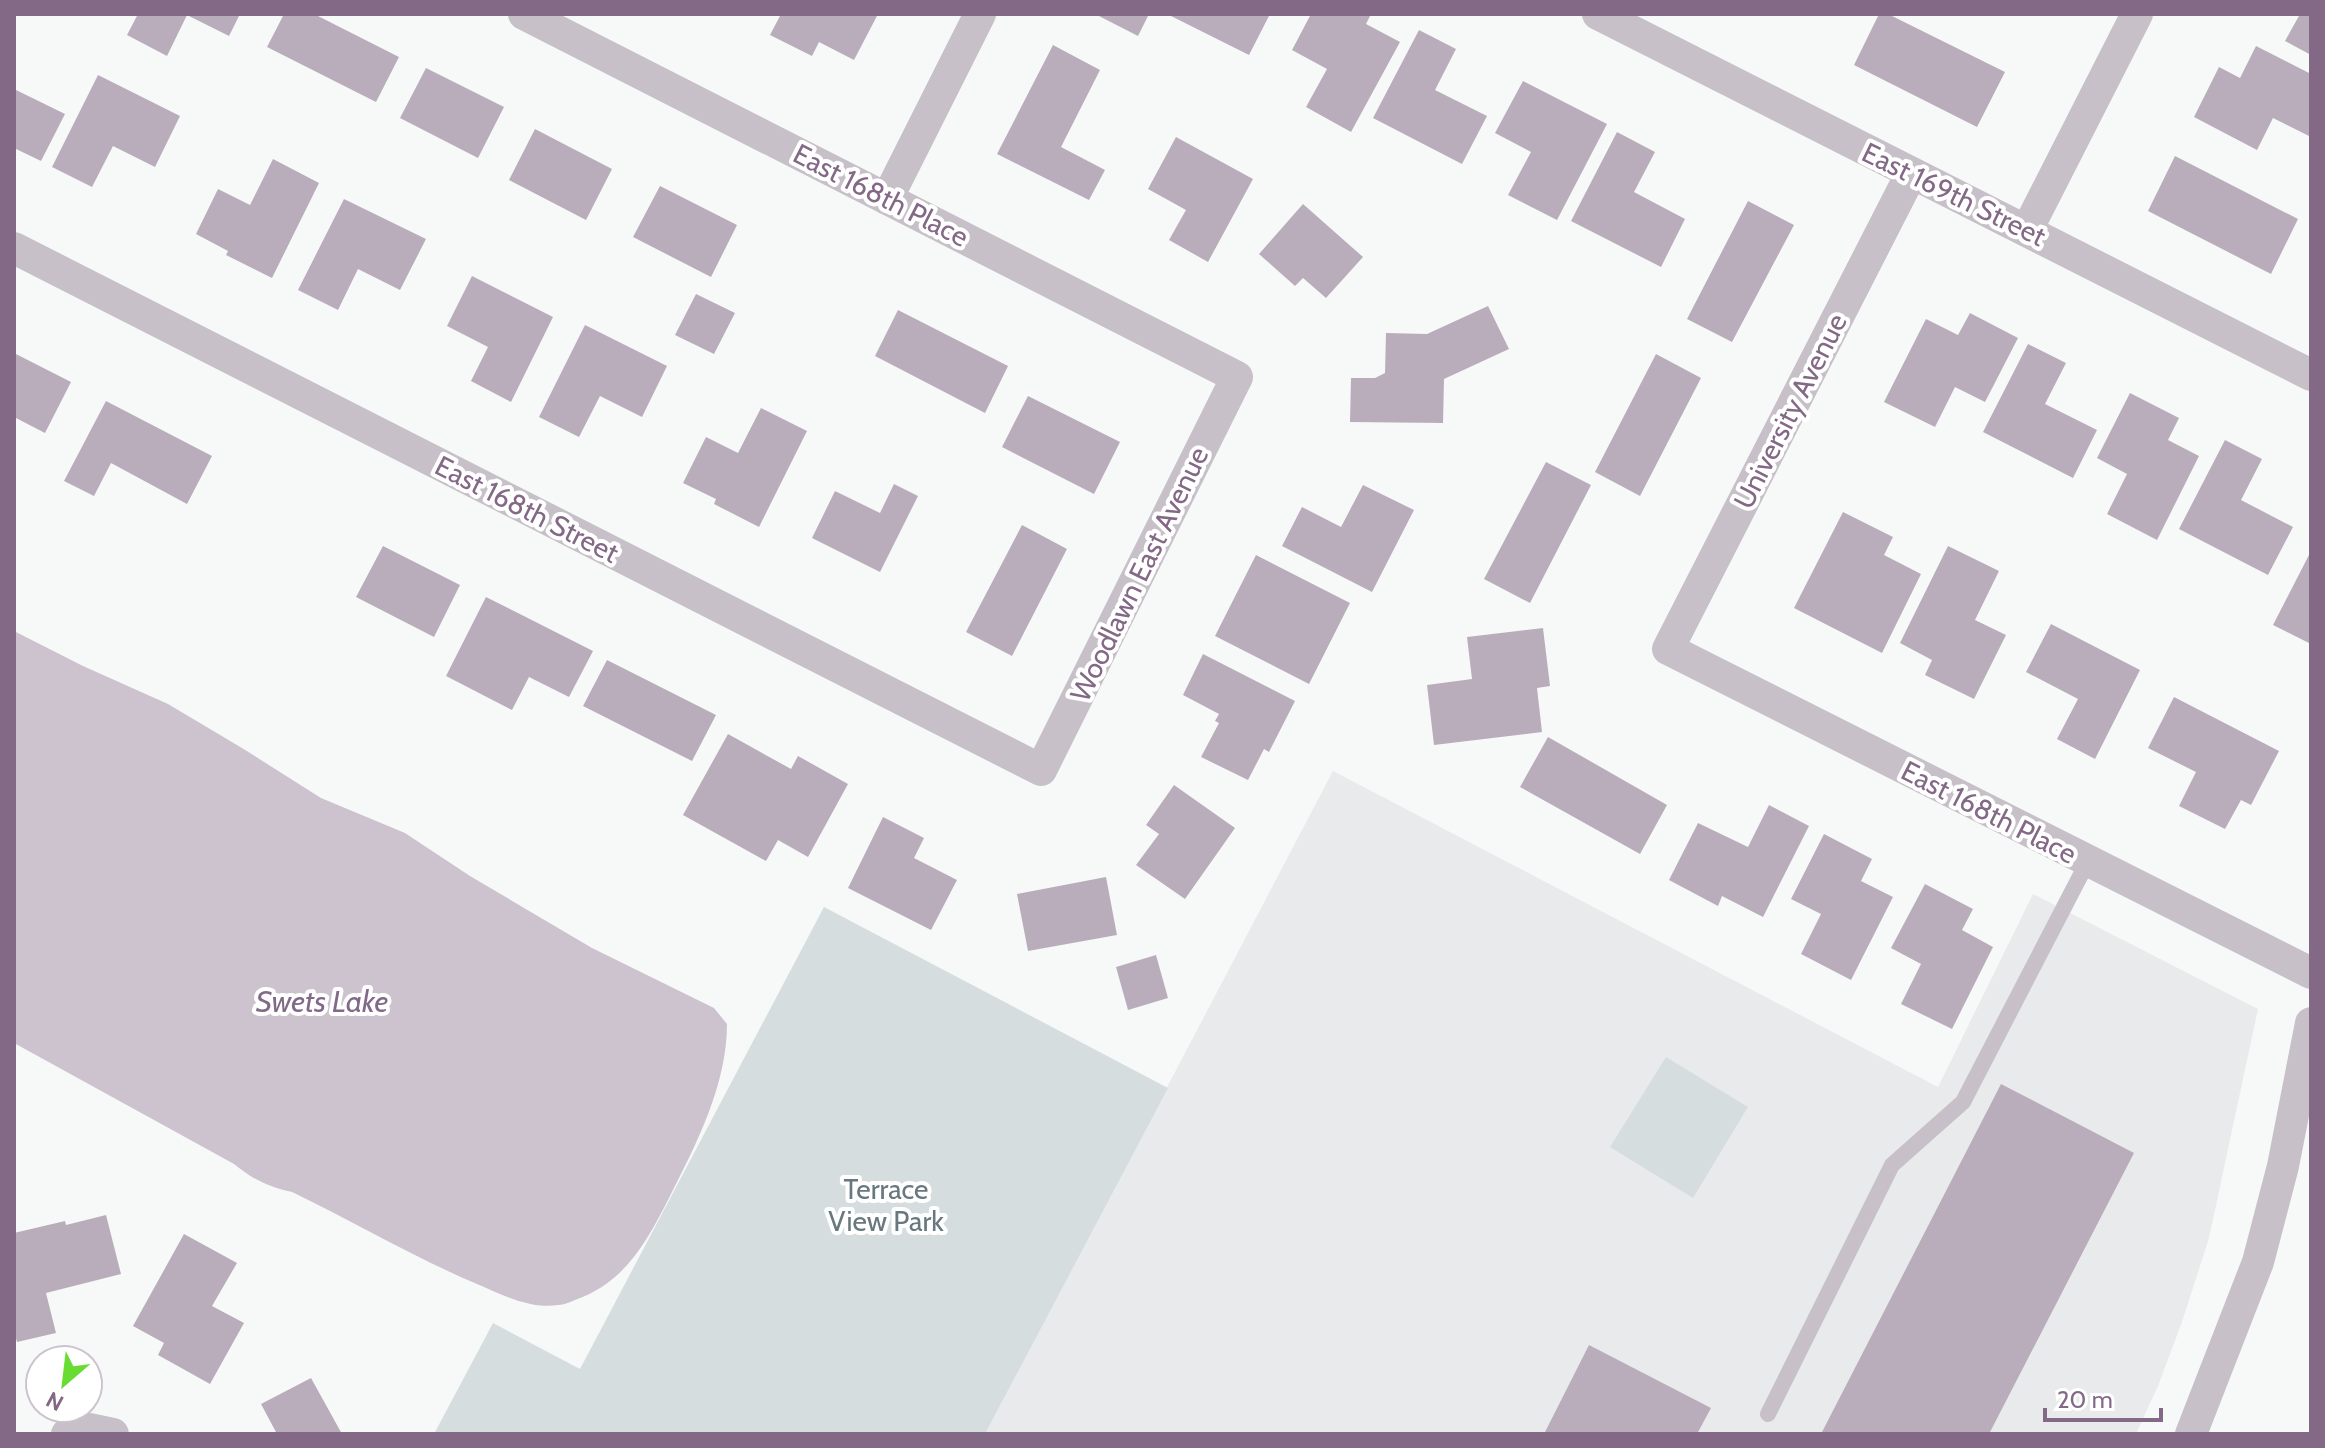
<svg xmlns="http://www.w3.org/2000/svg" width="2325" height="1448" font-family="Cabin,sans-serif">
  <rect width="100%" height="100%" fill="#f7f9f8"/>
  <!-- built -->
  <path fill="#e9eaeb" d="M 1333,771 L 1938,1087 L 2033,894 L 2258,1009 L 2209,1238 L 2182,1322 L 2158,1386 L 2136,1434 L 985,1434 Z"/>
  <!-- green -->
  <path fill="#d6ddde" d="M 824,907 L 1168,1088 L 985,1434 L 434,1434 L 493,1323 L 580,1369 Z
    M 1666,1057 L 1748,1107 L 1693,1198 L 1610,1147 Z"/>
  <!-- water -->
  <path fill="#ccc3cf" d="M 14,631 L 83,666 L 168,704 L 242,748 L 321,798 L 405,833 L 470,876 L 592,948 L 714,1008 L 727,1024 C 727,1084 697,1143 670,1196 C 647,1241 626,1282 575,1300 C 570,1302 564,1305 558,1305 C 529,1309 503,1295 477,1284 C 413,1257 354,1222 292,1192 C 269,1187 252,1179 234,1164 L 14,1043 Z"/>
  <!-- building -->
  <path fill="#b9adbb" d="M 138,14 L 240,14 L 229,36 L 187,15 L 167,56 L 127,35 Z
    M 284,14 L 314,14 L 399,57 L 376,102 L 267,47 Z
    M 781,14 L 878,14 L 854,60 L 819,42 L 812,56 L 770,35 Z
    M 1095,14 L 1149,14 L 1138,36 Z
    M 1167,14 L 1270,14 L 1249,55 Z
    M 1311,14 L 1367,14 L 1370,16 L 1366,24 L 1400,42 L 1351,132 L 1306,107 L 1327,69 L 1292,50 Z
    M 1879,14 L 1888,14 L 2005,72 L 1977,127 L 1854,65 Z
    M 2300,14 L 2311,14 L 2311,55 L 2285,41 Z
    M 1419,30 L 1456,49 L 1435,90 L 1487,116 L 1462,164 L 1373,118 Z
    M 1053,45 L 1100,70 L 1061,147 L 1105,170 L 1089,200 L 997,154 Z
    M 2256,46 L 2311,74 L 2311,137 L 2273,118 L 2257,150 L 2194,117 L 2219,67 L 2240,78 Z
    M 426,68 L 504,107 L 478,158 L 400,118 Z
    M 98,75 L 180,116 L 155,167 L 113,146 L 92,187 L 52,167 Z
    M 1523,81 L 1607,124 L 1557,220 L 1508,195 L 1531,152 L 1495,133 Z
    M 14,89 L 65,114 L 41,161 L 14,148 Z
    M 535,129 L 612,169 L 586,220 L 509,180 Z
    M 1617,132 L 1655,152 L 1634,192 L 1685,219 L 1661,267 L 1571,221 Z
    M 1176,137 L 1253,179 L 1208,262 L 1169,240 L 1186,210 L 1148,189 Z
    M 2175,156 L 2298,219 L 2271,274 L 2148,211 Z
    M 273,159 L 319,183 L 272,278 L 226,255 L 228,251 L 196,234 L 218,189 L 250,205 Z
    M 660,186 L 737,225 L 711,277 L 633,237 Z
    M 344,199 L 426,239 L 400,290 L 358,269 L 338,310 L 298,290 Z
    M 1748,201 L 1794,225 L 1732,342 L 1687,319 Z
    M 1303,204 L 1363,257 L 1326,298 L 1303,278 L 1295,286 L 1259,254 Z
    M 472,276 L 553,317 L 511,402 L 471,381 L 488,347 L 447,326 Z
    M 696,294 L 735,313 L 714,354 L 675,335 Z
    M 1488,306 L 1509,349 L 1444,379 L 1443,423 L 1350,422 L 1351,378 L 1375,378 L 1385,373 L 1386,333 L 1427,334 Z
    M 898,310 L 1008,366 L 985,413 L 875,356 Z
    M 1970,313 L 2018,338 L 1985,402 L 1955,387 L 1935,427 L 1884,402 L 1926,319 L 1958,335 Z
    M 585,325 L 667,366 L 642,417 L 600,396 L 579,437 L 539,417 Z
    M 2028,344 L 2066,363 L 2045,404 L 2097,430 L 2073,478 L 1983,432 Z
    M 14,353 L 71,382 L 45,433 L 14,417 Z
    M 1656,354 L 1701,378 L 1640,496 L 1595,472 Z
    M 2130,393 L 2179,418 L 2168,440 L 2199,456 L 2157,540 L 2107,514 L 2127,474 L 2097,458 Z
    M 1028,396 L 1120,442 L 1094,494 L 1002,447 Z
    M 106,401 L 212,456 L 187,504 L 111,463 L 94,496 L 64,481 Z
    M 761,408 L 807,431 L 759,527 L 714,504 L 716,499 L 683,483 L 706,437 L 738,453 Z
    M 2225,440 L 2262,459 L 2241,500 L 2293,527 L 2268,575 L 2179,529 Z
    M 1546,462 L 1591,485 L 1530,603 L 1484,579 Z
    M 894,484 L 918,496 L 880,572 L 812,538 L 835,491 L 880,513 Z
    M 1363,485 L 1414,510 L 1372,592 L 1282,546 L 1302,507 L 1341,527 Z
    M 1843,512 L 1893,537 L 1884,555 L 1921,574 L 1882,653 L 1794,608 Z
    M 1022,525 L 1067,549 L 1012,656 L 966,632 Z
    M 383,546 L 460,585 L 434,637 L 356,597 Z
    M 1948,546 L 1999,571 L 1975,620 L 2006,635 L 1974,699 L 1925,675 L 1932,660 L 1900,643 Z
    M 2311,551 L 2311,644 L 2273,625 Z
    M 1256,555 L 1350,603 L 1309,684 L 1215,636 Z
    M 486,597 L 593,651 L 569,697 L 529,677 L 512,710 L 446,676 Z
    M 2051,624 L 2140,670 L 2095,759 L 2057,739 L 2078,699 L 2026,672 Z
    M 1543,628 L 1550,686 L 1537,688 L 1542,732 L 1434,745 L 1427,685 L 1472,679 L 1467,637 Z
    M 1203,654 L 1295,701 L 1269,752 L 1264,749 L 1248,780 L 1201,757 L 1219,723 L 1215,721 L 1219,714 L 1183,695 Z
    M 607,660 L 716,715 L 692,761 L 583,706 Z
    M 2174,697 L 2279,751 L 2251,805 L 2241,800 L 2225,829 L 2179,806 L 2196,772 L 2148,748 Z
    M 728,734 L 791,769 L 798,756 L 848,784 L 808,857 L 778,840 L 766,861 L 683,815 Z
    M 1548,737 L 1667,805 L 1640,854 L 1520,787 Z
    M 1174,785 L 1235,828 L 1185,899 L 1136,865 L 1159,834 L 1146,825 Z
    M 1769,805 L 1809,826 L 1763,917 L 1722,896 L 1718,906 L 1669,880 L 1698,823 L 1748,847 Z
    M 883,817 L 924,838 L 914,858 L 957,880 L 931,930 L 848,888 Z
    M 1824,834 L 1872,859 L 1861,881 L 1893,897 L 1851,980 L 1801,954 L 1821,914 L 1791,899 Z
    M 1106,877 L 1117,935 L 1028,951 L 1017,894 Z
    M 1925,884 L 1973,909 L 1962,930 L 1993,947 L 1952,1029 L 1901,1004 L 1921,964 L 1891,948 Z
    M 1156,955 L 1168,998 L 1128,1010 L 1116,967 Z
    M 2001,1084 L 2134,1153 L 1989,1434 L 1821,1434 Z
    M 106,1215 L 121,1274 L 46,1293 L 56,1333 L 17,1342 L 14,1331 L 14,1233 L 65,1221 L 66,1225 Z
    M 184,1234 L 237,1263 L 212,1306 L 244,1323 L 210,1384 L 158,1355 L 164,1343 L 133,1326 Z
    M 1589,1345 L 1711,1408 L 1697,1434 L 1544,1434 Z
    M 311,1378 L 342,1434 L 277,1434 L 261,1404 Z"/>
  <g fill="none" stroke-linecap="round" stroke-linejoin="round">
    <!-- lane -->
    <path stroke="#c7c0c8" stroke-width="16" d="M 1768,1414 L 1892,1165 L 1963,1102 L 2088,861"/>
    <!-- street -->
    <path stroke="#c7c0c8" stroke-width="32" d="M 1598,14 L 2311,375
      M 1911,174 L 1668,649 L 2311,973
      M 887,199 L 980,14
      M 2027,230 L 2137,14
      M 14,248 L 1041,770 L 1237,377 L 524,14
      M 67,1434 L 89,1429 L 113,1434
      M 2191,1434 L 2258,1262 L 2283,1166 L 2311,1023"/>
  </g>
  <g text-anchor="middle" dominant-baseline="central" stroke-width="8" stroke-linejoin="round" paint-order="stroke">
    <!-- street labels -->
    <g font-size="28" fill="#836986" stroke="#fff">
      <text transform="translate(1954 194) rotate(26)">East 169th Street</text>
      <text transform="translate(881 195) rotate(27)">East 168th Place</text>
      <text transform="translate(1790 411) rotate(-63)">University Avenue</text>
      <text transform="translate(527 509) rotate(27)">East 168th Street</text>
      <text transform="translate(1139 574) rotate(-64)">Woodlawn East Avenue</text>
      <text transform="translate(1989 812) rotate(27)">East 168th Place</text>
    </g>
    <!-- park labels -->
    <g font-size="28" fill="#68787e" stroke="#fff">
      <text x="886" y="1189">Terrace<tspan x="886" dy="32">View Park</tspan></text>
    </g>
    <!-- water labels -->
    <g font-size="30" font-style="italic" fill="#806a88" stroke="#fff">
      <text x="322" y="1001">Swets Lake</text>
    </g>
  </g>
  <!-- border -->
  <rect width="2325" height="1448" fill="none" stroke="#836986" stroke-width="32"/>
  <!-- north arrow -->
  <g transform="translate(64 1384) rotate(208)"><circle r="38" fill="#ffffff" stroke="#cdc3cf" stroke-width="2"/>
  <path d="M0-6L14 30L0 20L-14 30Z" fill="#69dc34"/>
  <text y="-12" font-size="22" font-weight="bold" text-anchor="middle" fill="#836986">N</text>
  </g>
  <!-- scale -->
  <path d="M2045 1408v12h116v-12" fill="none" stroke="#836986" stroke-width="4"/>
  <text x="2057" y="1408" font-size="24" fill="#836986" stroke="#ffffff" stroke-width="6" paint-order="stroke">20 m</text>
</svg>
